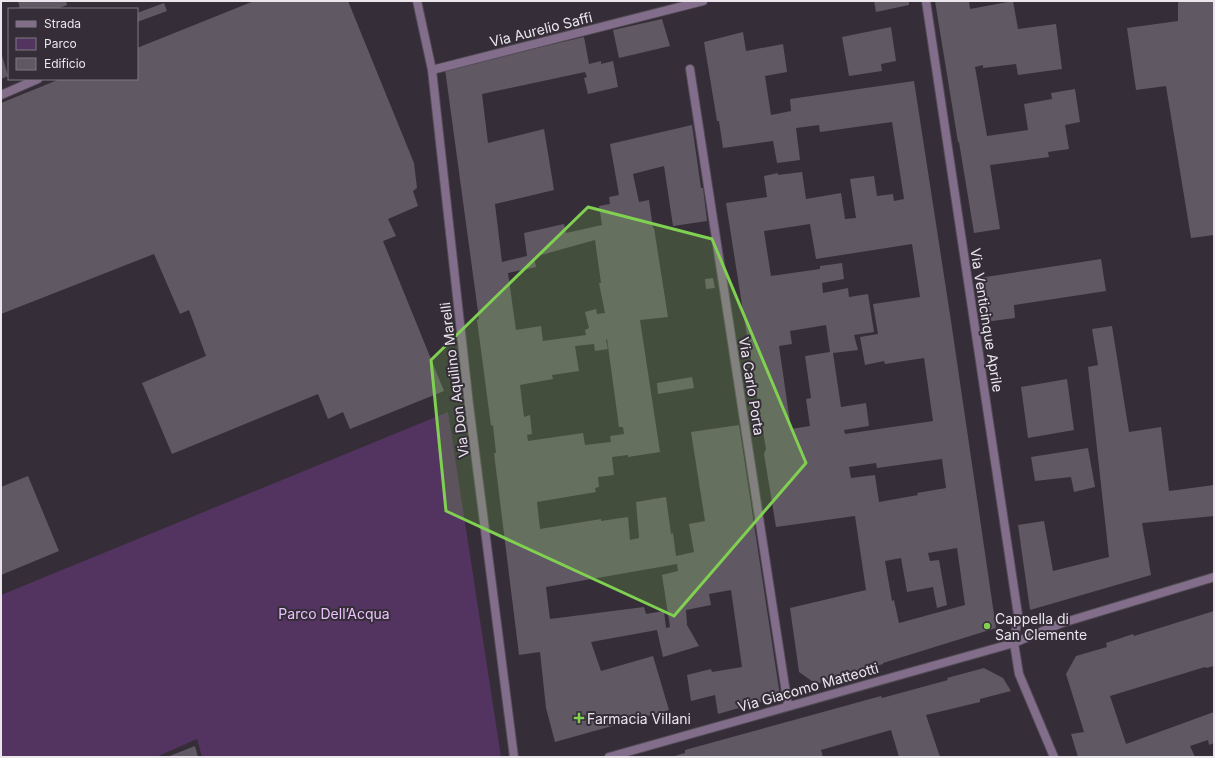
<svg xmlns="http://www.w3.org/2000/svg" width="1215" height="758" font-family="Inter,sans-serif">
  <rect width="100%" height="100%" fill="#352e38"/>
  <!-- green -->
  <path fill="#533460" d="M 448,412 L 501,757 L 202,757 L 197,739 L 156,757 L 1,757 L 1,595 Z"/>
  <!-- building -->
  <path fill="#605863" fill-rule="evenodd" d="M 18,1 L 66,1 L 67,5 L 57,9 L 20,9 Z
    M 254,1 L 348,1 L 414,163 L 417,188 L 413,191 L 418,206 L 388,219 L 396,236 L 383,241 L 444,391 L 350,429 L 343,412 L 328,419 L 318,394 L 172,454 L 142,383 L 206,356 L 189,310 L 180,314 L 154,254 L 1,314 L 1,103 L 60,79 L 137,79 L 137,48 Z
    M 874,1 L 909,1 L 909,5 L 876,12 Z
    M 935,1 L 969,1 L 970,9 L 1013,1 L 1018,29 L 1056,24 L 1062,69 L 1018,75 L 1016,64 L 983,68 L 983,65 L 975,67 L 987,136 L 1028,130 L 1024,104 L 1052,99 L 1051,93 L 1075,89 L 1080,122 L 1065,125 L 1069,149 L 1048,152 L 1049,157 L 990,165 L 1000,229 L 974,233 L 959,142 L 958,142 Z
    M 1180,1 L 1214,1 L 1214,235 L 1191,238 L 1166,86 L 1136,90 L 1127,28 L 1178,21 L 1178,3 Z
    M 164,3 L 167,11 L 137,22 L 137,13 Z
    M 662,19 L 670,46 L 619,58 L 613,30 Z
    M 891,27 L 896,61 L 881,64 L 882,71 L 849,76 L 842,37 Z
    M 743,32 L 746,51 L 783,44 L 787,72 L 765,76 L 771,115 L 791,111 L 790,99 L 914,81 L 951,321 L 996,628 L 883,663 L 883,664 L 816,684 L 799,672 L 790,608 L 866,590 L 855,516 L 776,527 L 764,454 L 766,449 L 742,305 L 726,203 L 767,197 L 764,176 L 778,173 L 778,175 L 802,172 L 806,199 L 841,193 L 845,219 L 856,218 L 850,179 L 874,176 L 877,196 L 893,194 L 894,201 L 904,199 L 892,122 L 820,132 L 819,125 L 796,128 L 800,160 L 777,163 L 773,141 L 723,148 L 719,121 L 717,121 L 704,42 ZM 810,224 L 816,259 L 912,244 L 920,297 L 873,304 L 878,334 L 860,337 L 865,365 L 884,361 L 885,364 L 924,358 L 933,421 L 845,434 L 844,430 L 869,426 L 866,403 L 841,407 L 833,353 L 858,350 L 854,335 L 874,332 L 868,294 L 849,297 L 848,288 L 823,293 L 822,283 L 844,279 L 842,263 L 820,266 L 820,269 L 771,276 L 765,238 L 764,231 ZM 826,325 L 830,352 L 805,356 L 811,398 L 806,399 L 810,426 L 791,429 L 779,346 L 792,344 L 790,331 ZM 942,459 L 946,488 L 917,493 L 918,495 L 879,502 L 875,475 L 851,478 L 849,467 L 876,463 L 877,468 ZM 957,548 L 965,605 L 899,623 L 894,600 L 892,601 L 885,561 L 901,558 L 907,592 L 933,587 L 937,608 L 947,605 L 939,560 L 930,561 L 928,553 Z
    M 584,37 L 589,64 L 601,61 L 601,64 L 613,61 L 618,87 L 588,94 L 584,78 L 587,77 L 585,72 L 482,94 L 488,143 L 544,129 L 554,190 L 495,204 L 502,262 L 527,256 L 524,233 L 564,224 L 566,233 L 602,225 L 599,206 L 610,204 L 609,197 L 619,195 L 610,144 L 692,125 L 701,188 L 703,188 L 707,221 L 673,226 L 664,166 L 633,174 L 639,202 L 649,200 L 653,228 L 654,228 L 668,317 L 640,320 L 660,452 L 628,457 L 628,455 L 612,457 L 614,475 L 598,477 L 599,487 L 595,488 L 596,492 L 537,502 L 540,529 L 601,519 L 601,521 L 628,517 L 630,540 L 639,538 L 636,502 L 666,497 L 671,534 L 673,533 L 676,556 L 694,552 L 689,524 L 705,521 L 691,432 L 739,425 L 780,696 L 718,714 L 715,695 L 691,701 L 687,675 L 711,669 L 712,672 L 742,667 L 731,590 L 709,594 L 711,605 L 686,610 L 687,625 L 699,646 L 663,657 L 657,630 L 591,642 L 601,671 L 653,656 L 669,710 L 555,742 L 546,708 L 540,652 L 519,655 L 494,453 L 496,453 L 493,425 L 491,426 L 477,320 L 479,319 L 445,69 ZM 595,240 L 601,283 L 599,283 L 605,313 L 597,314 L 596,309 L 585,312 L 589,328 L 585,330 L 586,335 L 543,341 L 541,326 L 516,330 L 508,273 L 536,267 L 534,257 ZM 607,339 L 619,427 L 623,427 L 624,434 L 610,436 L 611,442 L 585,445 L 583,433 L 528,441 L 527,435 L 532,434 L 530,415 L 524,417 L 520,385 L 553,379 L 552,375 L 579,371 L 575,346 L 594,344 L 595,351 L 608,349 L 606,340 ZM 677,564 L 678,571 L 662,575 L 670,627 L 666,628 L 664,611 L 646,614 L 644,607 L 550,619 L 546,587 Z
    M 1,52 L 8,76 L 1,79 Z
    M 1101,259 L 1106,291 L 1014,305 L 1015,318 L 985,322 L 979,278 Z
    M 713,278 L 715,288 L 706,289 L 705,279 Z
    M 1112,326 L 1129,432 L 1161,427 L 1169,491 L 1214,485 L 1214,516 L 1142,523 L 1151,575 L 1030,610 L 1018,525 L 1044,521 L 1053,571 L 1109,557 L 1088,367 L 1098,365 L 1092,329 Z
    M 692,377 L 694,388 L 658,394 L 657,383 Z
    M 1067,379 L 1074,430 L 1028,438 L 1021,387 Z
    M 1088,448 L 1095,487 L 1074,492 L 1071,477 L 1035,481 L 1031,457 Z
    M 28,476 L 59,551 L 1,575 L 1,487 Z
    M 1214,611 L 1214,666 L 1206,668 L 1205,667 L 1110,696 L 1126,744 L 1214,712 L 1214,743 L 1209,745 L 1208,740 L 1190,746 L 1195,757 L 1078,757 L 1071,734 L 1084,732 L 1066,674 L 1076,656 L 1107,647 L 1106,643 L 1133,634 L 1134,636 Z
    M 984,668 L 1003,678 L 1011,691 L 980,699 L 980,702 L 926,715 L 940,757 L 899,757 L 891,730 L 821,750 L 823,757 L 671,757 L 685,753 L 685,750 L 881,696 L 882,698 L 948,680 L 947,678 Z
    M 195,746 L 198,757 L 167,757 Z"/>
  <g fill="none" stroke-linecap="round" stroke-linejoin="round">
    <!-- lane casing -->
    <g stroke="#524b55" stroke-width="10">
      <path id="lane" d="M 1,95 L 38,79"/>
    </g>
    <!-- street casing -->
    <g stroke="#524b55" stroke-width="10">
      <path id="street" d="M 417,1 L 432,70 L 469,405 L 514,757
        M 926,1 L 1018,615 L 1014,643 L 1019,674 L 1054,757
        M 690,69 L 788,706
        M 432,70 L 703,1
        M 609,757 L 1014,643 L 1062,623 L 1214,577"/>
    </g>
    <!-- lane -->
    <use href="#lane" stroke="#826d8b" stroke-width="8"/>
    <!-- street -->
    <use href="#street" stroke="#826d8b" stroke-width="8"/>
  </g>
  <!-- marked area -->
  <path fill="#80d051" fill-opacity="0.2" stroke="#80d051" stroke-width="3" stroke-linejoin="round" d="M 588,207 L 712,239 L 806,463 L 674,616 L 446,511 L 431,360 Z"/>
  <!-- markers -->
  <g fill="#80d051" stroke="#352e38" stroke-width="1.5">
    <circle cx="987" cy="626" r="4"/>
    <path d="M577 712h4v4h4v4h-4v4h-4v-4h-4v-4h4z"/>
  </g>
  <g text-anchor="middle" dominant-baseline="central" stroke-width="4" stroke-linejoin="round" paint-order="stroke">
    <!-- street labels -->
    <g font-size="14" fill="#eae6ec" stroke="#352e38">
      <text transform="translate(541 29) rotate(-14)">Via Aurelio Saffi</text>
      <text transform="translate(987 320) rotate(81)">Via Venticinque Aprile</text>
      <text transform="translate(454 380) rotate(-97)">Via Don Aquilino Marelli</text>
      <text transform="translate(752 386) rotate(81)">Via Carlo Porta</text>
      <text transform="translate(808 687) rotate(-16)">Via Giacomo Matteotti</text>
    </g>
    <!-- park labels -->
    <g font-size="14" fill="#ebc2fc" stroke="#352e38">
      <text x="334" y="613">Parco Dell’Acqua</text>
    </g>
    <!-- poi labels -->
    <g font-size="14" fill="#eae6ec" stroke="#352e38" text-anchor="start">
      <text x="995" y="618">Cappella di<tspan x="995" dy="16">San Clemente</tspan></text>
      <text x="587" y="718">Farmacia Villani</text>
    </g>
  </g>
  <!-- border -->
  <rect width="1215" height="758" fill="none" stroke="#eae6ec" stroke-width="4"/>
  <!-- legend -->
  <rect x="8" y="8" width="130" height="72" fill="#352e38" stroke="#7d7880"/>
  <rect x="16" y="21" width="20" height="6" fill="#826d8b" stroke="#7d7880"/>
  <text x="44" y="28" font-size="12" fill="#eae6ec">Strada</text>
  <rect x="16" y="38" width="20" height="12" fill="#533460" stroke="#7d7880"/>
  <text x="44" y="48" font-size="12" fill="#eae6ec">Parco</text>
  <rect x="16" y="58" width="20" height="12" fill="#605863" stroke="#7d7880"/>
  <text x="44" y="68" font-size="12" fill="#eae6ec">Edificio</text>
</svg>
